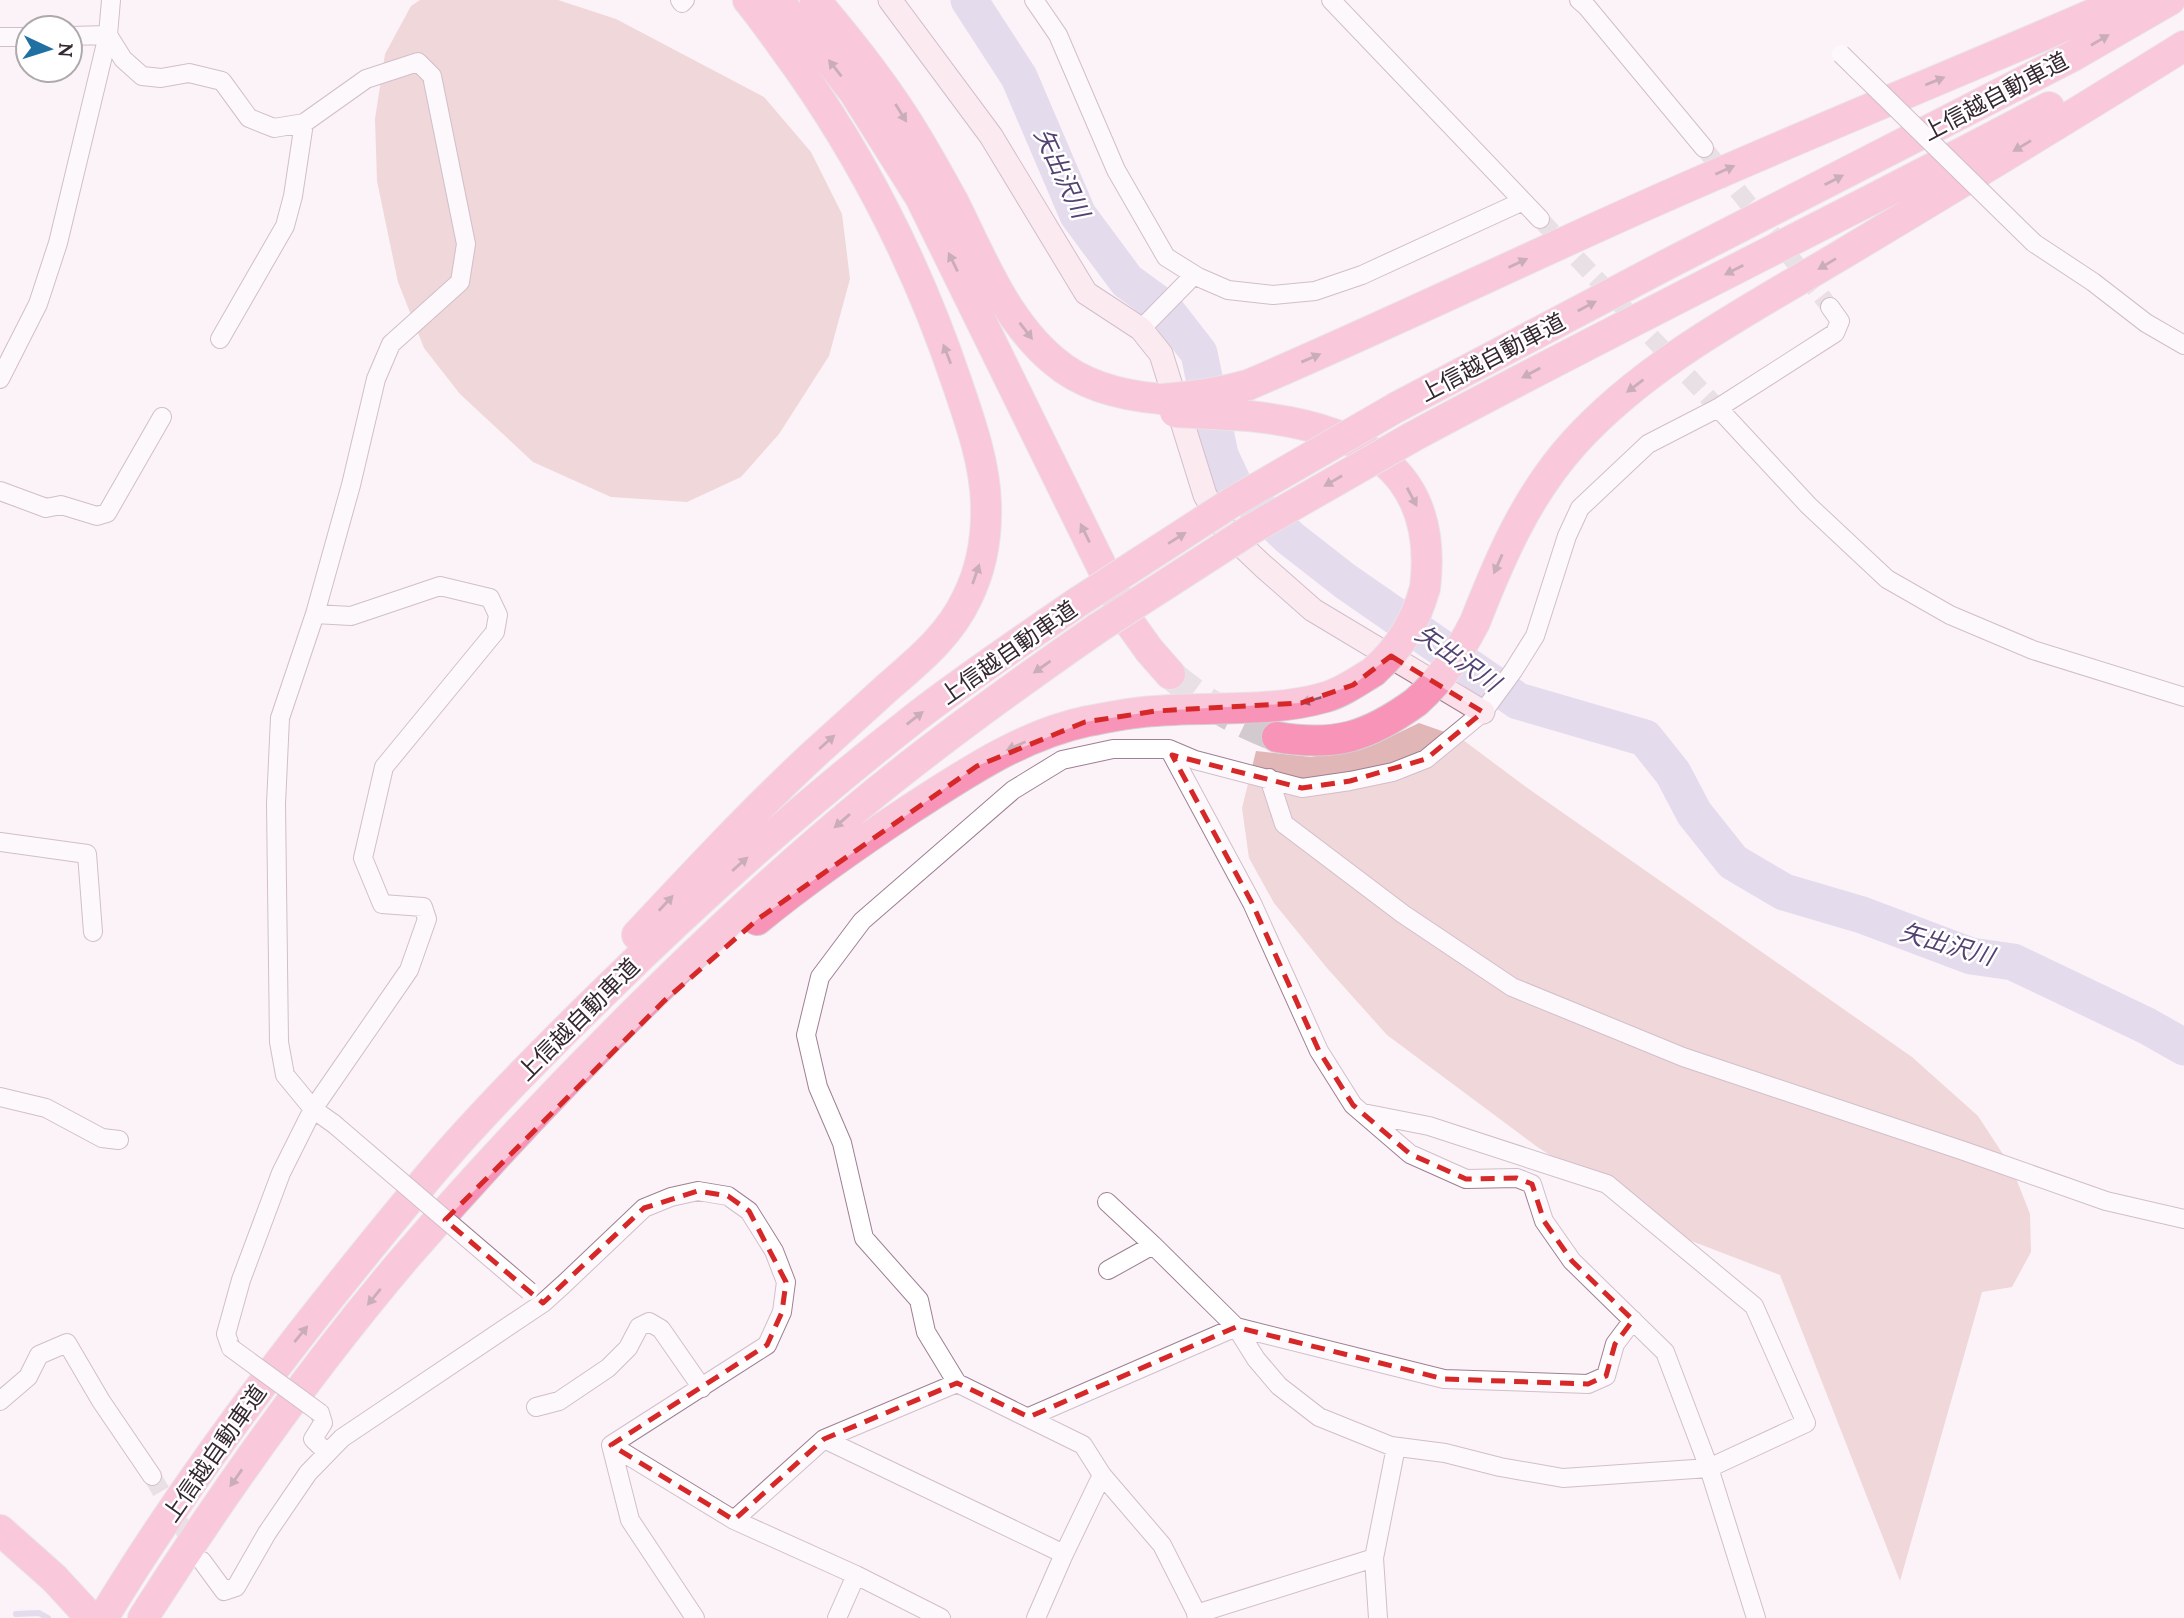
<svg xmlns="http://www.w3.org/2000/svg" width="2184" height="1618" font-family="Lora,'Noto Sans JP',serif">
  <rect width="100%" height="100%" fill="#fbf3f8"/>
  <!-- forest -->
  <path fill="#e1b6b7" d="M 420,0 L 558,0 L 616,19 L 764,97 L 811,152 L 842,214 L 850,279 L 829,356 L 779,434 L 741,477 L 687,502 L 611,497 L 533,462 L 460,394 L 424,348 L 398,282 L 377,181 L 375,119 L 385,54 L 411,6 Z
    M 1419,723 L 1459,737 L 1526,787 L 1912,1057 L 1978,1116 L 2012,1168 L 2030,1214 L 2031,1252 L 2012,1287 L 1982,1292 L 1900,1581 L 1780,1275 L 1668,1232 L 1536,1146 L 1387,1035 L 1327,968 L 1274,903 L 1249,858 L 1242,808 L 1256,751 L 1311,757 L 1371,746 Z"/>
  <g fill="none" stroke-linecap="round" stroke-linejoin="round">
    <!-- stream -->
    <path stroke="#c8bee0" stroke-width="6" d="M 16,1614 L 39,1613 L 48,1618"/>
    <!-- river -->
    <path stroke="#c8bee0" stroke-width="37" d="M 969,0 L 1019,77 L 1078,215 L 1127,281 L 1164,308 L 1199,353 L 1220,455 L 1234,485 L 1290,538 L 1345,581 L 1518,701 L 1645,738 L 1673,773 L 1694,813 L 1733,862 L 1784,892 L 1862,915 L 1971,956 L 2013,962 L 2147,1026 L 2184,1047"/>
    <!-- street-tunnel -->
    <path stroke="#d3cad0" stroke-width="18" stroke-dasharray="18 9" stroke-linecap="butt" d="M 1704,148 L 1830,307
      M 1540,219 L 1718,408
      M 152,1476 L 195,1549"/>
    <!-- highway-tunnel -->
    <path stroke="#d3cad0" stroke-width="30" stroke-dasharray="30 15" stroke-linecap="butt" d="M 1170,674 C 1202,702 1237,722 1277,737"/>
    <!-- street casing -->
    <g stroke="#9f7f94" stroke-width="20">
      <path id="street" d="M 680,0 L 682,3 L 685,0
        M 1034,0 L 1058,35 L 1116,170 L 1166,257 L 1198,277 L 1228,290 L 1273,295 L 1315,291 L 1362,275 L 1521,202
        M 1331,0 L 1540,219
        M 1579,0 L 1587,7 L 1704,148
        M 108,35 L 123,59 L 142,76 L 161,78 L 189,73 L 222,81 L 249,118 L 274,128 L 304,123 L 366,79 L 418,62 L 432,76 L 466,244 L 460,282 L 391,344 L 376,379 L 351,485 L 315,614 L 280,718 L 276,804 L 279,1042 L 285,1075 L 313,1109 L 334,1124
        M 70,36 L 108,35
        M 0,37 L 28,37
        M 2034,243 L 2093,282 L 2146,323 L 2184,345
        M 1141,329 L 1194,275
        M 220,339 L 285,226 L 293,196 L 304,123
        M 0,379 L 38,304 L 58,243 L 108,35 L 111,0
        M 1718,408 L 1809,506 L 1887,579 L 1950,615 L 2033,650 L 2184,697
        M 0,491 L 46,508 L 61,505 L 97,516 L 107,513 L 162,417
        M 1169,749 L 1252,903 L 1319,1051 L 1353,1105 L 1410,1154 L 1466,1179 L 1517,1178 L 1532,1184 L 1544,1221 L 1572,1261 L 1665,1352 L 1709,1468 L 1756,1618
        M 1269,778 L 1284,824 L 1403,914 L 1512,987 L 1683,1057 L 1964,1151 L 2106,1201 L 2184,1219
        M 0,842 L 87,854 L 93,932
        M 0,1097 L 46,1108 L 102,1138 L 119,1140
        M 1363,1113 L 1429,1126 L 1607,1184 L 1754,1306 L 1806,1423 L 1709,1468 L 1563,1478 L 1500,1467 L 1445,1453 L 1391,1446 L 1319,1417 L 1279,1386 L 1256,1359 L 1236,1327 L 1444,1379 L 1588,1384 L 1606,1376 L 1615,1344 L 1633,1320
        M 1107,1202 L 1153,1245
        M 231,1348 L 226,1334 L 241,1280 L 281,1173 L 313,1109 L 409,970 L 427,919 L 423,907 L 382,904 L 363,858 L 384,767 L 495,632 L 498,615 L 490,598 L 440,586 L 351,616 L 315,614
        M 0,1401 L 28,1377 L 39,1355 L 67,1343 L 101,1401 L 152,1476
        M 536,1407 L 559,1401 L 608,1368 L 628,1348 L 639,1327 L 649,1322 L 661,1329 L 702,1388
        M 320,1413 L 323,1423 L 313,1439 L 327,1453
        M 1029,1417 L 1236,1327 L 1153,1245 L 1108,1270
        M 824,1439 L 1064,1554
        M 611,1445 L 734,1520 L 856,1575 L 941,1618
        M 611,1445 L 630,1520 L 695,1618
        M 734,1520 L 824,1439 L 957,1383
        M 1374,1558 L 1378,1618
        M 202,1561 L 224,1591 L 236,1587 L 267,1533 L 308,1473 L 342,1438 L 543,1303 L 564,1284 L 644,1208 L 671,1197 L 698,1191 L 728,1196 L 749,1211 L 774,1251 L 786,1282 L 782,1312 L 767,1345 L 611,1445
        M 1196,1614 L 1374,1558 L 1396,1447
        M 837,1618 L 856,1575
        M 1036,1618 L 1064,1554 L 1102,1475
        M 1199,1618 L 1162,1545 L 1102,1475 L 1083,1445 L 957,1383 L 926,1332 L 919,1300 L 864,1238 L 842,1143 L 818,1087 L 806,1035 L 820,977 L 862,921 L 1013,790 L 1062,760 L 1113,749 L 1169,749 L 1195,760 L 1302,788 L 1350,781 L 1393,772 L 1426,759 L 1483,712 L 1513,671 L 1535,636 L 1567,536 L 1580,508 L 1648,444 L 1718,408 L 1835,333 L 1840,321 L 1830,307"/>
    </g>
    <!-- secondary casing -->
    <g stroke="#9f7f94" stroke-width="25">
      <path id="secondary" d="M 890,0 L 991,136 L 1086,293 L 1141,329 L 1161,354 L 1205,495 L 1227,532 L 1263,566 L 1313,610 L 1483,712"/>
    </g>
    <!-- highway casing -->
    <g stroke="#d3d0d2" stroke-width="32">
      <path id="highway" d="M 777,0 L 817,45 L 854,92 L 920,197 L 1129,622 L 1149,650 L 1170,674
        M 815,0 C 853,45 889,90 919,141 C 931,161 942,181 953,201 C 981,257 1005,320 1054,361 C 1084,387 1124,396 1162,399
        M 1248,385 C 1381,328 1512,265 1644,206 C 1803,135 1965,70 2125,0
        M 1397,407 L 1664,266 L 2073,56 L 2170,0
        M 1249,416 C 1355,427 1440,465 1425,588
        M 1414,436 C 1624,323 1839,219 2049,107
        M 1475,622 C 1500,558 1527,495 1574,443 C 1646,363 1749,310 1841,255 C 1956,186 2070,117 2184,46
        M 1277,737 C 1335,747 1368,737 1416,702
        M 757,920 C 806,880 859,843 912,808 C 968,772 1022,735 1088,721 C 1110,717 1133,712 1156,711 C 1213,706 1271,713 1326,697 C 1343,692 1358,681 1373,672
        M 637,935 C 694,874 751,813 812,756 C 837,733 863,710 888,687 C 918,661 950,635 967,598 C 981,570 987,536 986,504 C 985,463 970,421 957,383 C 919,270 867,166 799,69 C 782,46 766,22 748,0
        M 0,1530 L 54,1578 L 91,1618
        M 103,1618 C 172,1504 251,1396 334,1292 C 375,1241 417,1188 461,1139 C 506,1089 553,1042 600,996 C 700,897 805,804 916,717 C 968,677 1024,639 1078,602
        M 143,1618 C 223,1493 309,1371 405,1258 C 481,1170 560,1086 643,1004 C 712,936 783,869 858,807 C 935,743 1016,685 1098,628"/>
    </g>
    <!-- street -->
    <use href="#street" stroke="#fff" stroke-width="18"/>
    <!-- secondary -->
    <use href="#secondary" stroke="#fddfe9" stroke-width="23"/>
    <!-- highway -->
    <use href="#highway" stroke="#f794b7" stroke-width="30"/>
    <!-- street-bridge casing -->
    <g stroke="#9f7f94" stroke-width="20" stroke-linecap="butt">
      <path id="street-bridge" d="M 1841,54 L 2034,243
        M 334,1124 L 529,1291
        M 231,1348 L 320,1413"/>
    </g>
    <!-- highway-bridge casing -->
    <g stroke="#d3d0d2" stroke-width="32" stroke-linecap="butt">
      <path id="highway-bridge" d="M 1162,399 C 1192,397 1220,393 1248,385
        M 1175,412 L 1249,416
        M 1078,602 L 1231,503 L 1397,407
        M 1098,628 L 1250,530 L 1414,436
        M 1373,672 C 1400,648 1415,623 1425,588
        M 1416,702 C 1442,679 1459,653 1475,622"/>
    </g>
    <!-- street-bridge -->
    <use href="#street-bridge" stroke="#fff" stroke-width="18"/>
    <!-- highway-bridge -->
    <use href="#highway-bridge" stroke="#f794b7" stroke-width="30"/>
  </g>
  <!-- one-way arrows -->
  <defs><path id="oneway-solid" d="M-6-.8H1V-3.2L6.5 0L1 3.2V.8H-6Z" transform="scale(1.75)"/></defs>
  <g fill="#8c596d">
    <use href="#oneway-solid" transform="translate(2100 40) rotate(-30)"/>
    <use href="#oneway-solid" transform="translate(835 68) rotate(-128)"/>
    <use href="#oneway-solid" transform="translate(1935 81) rotate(-22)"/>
    <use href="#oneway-solid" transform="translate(901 113) rotate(58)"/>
    <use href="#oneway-solid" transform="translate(2022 146) rotate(149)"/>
    <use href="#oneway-solid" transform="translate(1725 170) rotate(-24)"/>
    <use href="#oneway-solid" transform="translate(1834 180) rotate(-27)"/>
    <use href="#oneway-solid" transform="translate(953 262) rotate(-116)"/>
    <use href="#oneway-solid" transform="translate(1518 263) rotate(-25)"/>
    <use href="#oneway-solid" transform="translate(1827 264) rotate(149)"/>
    <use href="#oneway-solid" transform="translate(1734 270) rotate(153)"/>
    <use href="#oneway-solid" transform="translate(1587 306) rotate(-28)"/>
    <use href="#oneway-solid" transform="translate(1026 331) rotate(52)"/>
    <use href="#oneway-solid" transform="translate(947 354) rotate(-111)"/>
    <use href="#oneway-solid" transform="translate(1311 358) rotate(-23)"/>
    <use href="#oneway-solid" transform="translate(1531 373) rotate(152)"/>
    <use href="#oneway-solid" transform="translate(1635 386) rotate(143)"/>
    <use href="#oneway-solid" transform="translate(1333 481) rotate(150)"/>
    <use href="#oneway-solid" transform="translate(1412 497) rotate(62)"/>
    <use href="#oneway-solid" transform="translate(1085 533) rotate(-116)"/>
    <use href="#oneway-solid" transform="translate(1177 538) rotate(-32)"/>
    <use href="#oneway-solid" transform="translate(1498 564) rotate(114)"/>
    <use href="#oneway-solid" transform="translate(976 574) rotate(-71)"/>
    <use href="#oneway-solid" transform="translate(1042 667) rotate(145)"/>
    <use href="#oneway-solid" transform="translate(1311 700) rotate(166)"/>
    <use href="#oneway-solid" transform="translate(915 718) rotate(-38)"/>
    <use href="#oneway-solid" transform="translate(827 742) rotate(-42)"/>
    <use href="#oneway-solid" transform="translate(1016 746) rotate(156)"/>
    <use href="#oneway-solid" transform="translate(842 821) rotate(139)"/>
    <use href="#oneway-solid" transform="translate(740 864) rotate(-42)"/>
    <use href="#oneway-solid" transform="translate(666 903) rotate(-47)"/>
    <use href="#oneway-solid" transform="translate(374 1297) rotate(129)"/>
    <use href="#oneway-solid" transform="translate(301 1334) rotate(-51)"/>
    <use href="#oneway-solid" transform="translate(236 1478) rotate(125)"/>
  </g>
  <!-- marked area -->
  <path d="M0 0H2184V1618H0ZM 1391,656 L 1483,712 L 1426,759 L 1350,781 L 1302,788 L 1172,755 L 1252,903 L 1319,1051 L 1353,1105 L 1410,1154 L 1466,1179 L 1517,1178 L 1532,1184 L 1544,1221 L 1572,1261 L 1633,1320 L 1615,1344 L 1606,1376 L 1588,1384 L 1444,1379 L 1236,1327 L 1029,1417 L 957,1383 L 824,1439 L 734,1520 L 611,1445 L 767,1345 L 782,1312 L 786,1282 L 749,1211 L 728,1196 L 698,1191 L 644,1208 L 543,1303 L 445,1220 L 664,1001 L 758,919 L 977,766 L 1085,722 L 1156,711 L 1301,703 L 1353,685 Z" fill="#fbf3f8" fill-opacity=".55" fill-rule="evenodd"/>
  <path fill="none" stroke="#d62828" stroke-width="5" stroke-dasharray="14 9" stroke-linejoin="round" d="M 1391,656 L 1483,712 L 1426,759 L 1350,781 L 1302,788 L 1172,755 L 1252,903 L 1319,1051 L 1353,1105 L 1410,1154 L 1466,1179 L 1517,1178 L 1532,1184 L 1544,1221 L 1572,1261 L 1633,1320 L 1615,1344 L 1606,1376 L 1588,1384 L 1444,1379 L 1236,1327 L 1029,1417 L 957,1383 L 824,1439 L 734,1520 L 611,1445 L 767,1345 L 782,1312 L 786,1282 L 749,1211 L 728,1196 L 698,1191 L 644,1208 L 543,1303 L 445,1220 L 664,1001 L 758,919 L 977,766 L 1085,722 L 1156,711 L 1301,703 L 1353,685 Z"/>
  <g text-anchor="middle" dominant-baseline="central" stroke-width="5" stroke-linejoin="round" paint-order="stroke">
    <!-- street labels -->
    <g font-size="23" fill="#352831" stroke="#fff">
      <text transform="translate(1995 96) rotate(-28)">上信越自動車道</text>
      <text transform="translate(1492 357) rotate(-28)">上信越自動車道</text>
      <text transform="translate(1008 652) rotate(-35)">上信越自動車道</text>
      <text transform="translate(578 1019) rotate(-45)">上信越自動車道</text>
      <text transform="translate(214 1453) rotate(-55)">上信越自動車道</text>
    </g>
    <!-- water labels -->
    <g font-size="24" font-style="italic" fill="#534272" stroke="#fff">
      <text transform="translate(1062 173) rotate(65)">矢出沢川</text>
      <text transform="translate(1458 658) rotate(35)">矢出沢川</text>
      <text transform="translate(1947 944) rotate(16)">矢出沢川</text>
    </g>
  </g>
  <!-- north arrow -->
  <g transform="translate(49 49) rotate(94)"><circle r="33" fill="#ffffff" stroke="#aea9ad" stroke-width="2"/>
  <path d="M0-5L12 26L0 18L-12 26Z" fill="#2170a2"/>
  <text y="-10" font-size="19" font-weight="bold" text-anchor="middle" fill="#352831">N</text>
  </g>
</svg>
